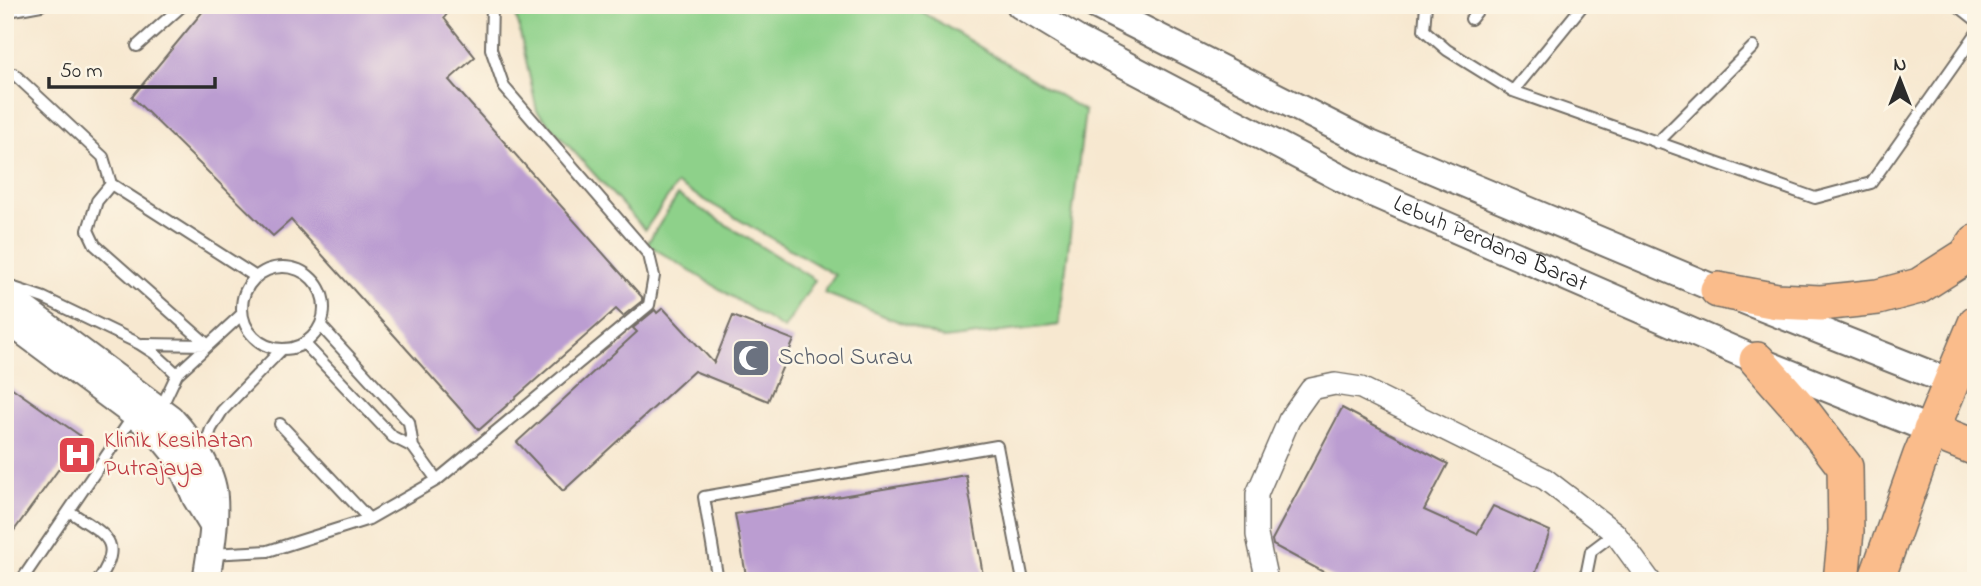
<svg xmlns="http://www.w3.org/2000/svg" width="1981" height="586" font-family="'Indie Flower',sans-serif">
  <rect width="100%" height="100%" fill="#fcf5e5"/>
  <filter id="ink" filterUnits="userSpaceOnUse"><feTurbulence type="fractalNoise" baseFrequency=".0143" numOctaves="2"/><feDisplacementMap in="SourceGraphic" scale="14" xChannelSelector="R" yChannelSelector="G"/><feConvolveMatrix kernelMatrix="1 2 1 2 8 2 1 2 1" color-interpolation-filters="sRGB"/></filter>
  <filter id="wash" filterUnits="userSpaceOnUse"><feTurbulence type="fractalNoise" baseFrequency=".00686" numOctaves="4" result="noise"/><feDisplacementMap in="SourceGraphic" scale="28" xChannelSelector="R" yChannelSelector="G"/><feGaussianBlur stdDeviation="1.57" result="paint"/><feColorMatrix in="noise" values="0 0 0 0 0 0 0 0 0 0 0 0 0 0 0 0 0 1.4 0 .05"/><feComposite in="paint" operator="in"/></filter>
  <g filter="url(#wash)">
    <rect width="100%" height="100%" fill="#f7e8d0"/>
    <!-- green -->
    <path fill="#8ed18a" stroke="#5c7e5a" stroke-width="2" d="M 514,5 L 911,5 L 1085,111 L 1059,325 L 944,339 L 824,293 L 835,275 L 677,184 L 645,230 L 537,111 Z
      M 678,195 L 815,280 L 784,329 L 647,244 Z"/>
    <g id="blocks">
      <!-- building -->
      <path fill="#bb9dd1" d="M 208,5 L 454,5 L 444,18 L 475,57 L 449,80 L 642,297 L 642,301 L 623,316 L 616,309 L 479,430 L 291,220 L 273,236 L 132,97 Z
        M 663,308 L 714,363 L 733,316 L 794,340 L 768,401 L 694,371 L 563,491 L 517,442 L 637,332 L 633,328 L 655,310 L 657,313 Z
        M 5,383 L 82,437 L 5,543 Z
        M 1342,408 L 1448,464 L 1424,510 L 1477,534 L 1493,506 L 1550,531 L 1533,581 L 1340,581 L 1273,545 L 1272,540 Z
        M 966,475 L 984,581 L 747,581 L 735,514 Z"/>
    </g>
  </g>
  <g filter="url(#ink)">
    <use href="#blocks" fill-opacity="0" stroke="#726d65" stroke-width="2"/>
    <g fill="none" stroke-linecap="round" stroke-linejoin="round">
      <!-- service casing -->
      <g stroke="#726d65" stroke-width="14">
        <path id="service" d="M 1426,5 L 1424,30 L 1447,50 L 1513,91 L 1815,198 L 1871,183 L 1976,34
          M 1957,5 L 1976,20
          M 5,6 L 14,10 L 41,5
          M 1471,19 L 1482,5
          M 137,46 L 183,5
          M 14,74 L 103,157 L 111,184 L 256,277
          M 1513,91 L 1583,5
          M 1657,143 L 1753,47
          M 111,184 L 97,201 L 88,230 L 95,245 L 208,345
          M242 308a41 41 0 1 1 82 0a41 41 0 1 1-82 0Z
          M 8,286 L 44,298 L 140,344 L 154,353 L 177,374
          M 321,326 L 409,422 L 413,447 L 437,480
          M 304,343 L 393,437 L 413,447
          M 143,344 L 208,345
          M 160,410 L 177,374 L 241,315
          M 280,424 L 369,519
          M 203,454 L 211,429 L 222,411 L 282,349
          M 69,511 C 102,534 127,539 98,581
          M 210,554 L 268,551 L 369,519 L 437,480 L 649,305 L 654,276 L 649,255 L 504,87 L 491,49 L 492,5
          M 21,581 L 134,415
          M 718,581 L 704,497 L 997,446 L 1023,581
          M 1585,581 L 1591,551 L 1615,533"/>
      </g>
      <!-- minor casing -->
      <g stroke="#726d65" stroke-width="24">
        <path id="minor" d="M 1267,581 L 1257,535 L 1257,494 L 1289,420 L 1311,389 L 1335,384 L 1361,388 L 1545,479 L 1615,533 L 1650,581"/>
      </g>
      <!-- tertiary casing -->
      <g stroke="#726d65" stroke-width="30">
        <g id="tertiary">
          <path id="s1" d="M 1020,5 L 1078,40 L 1356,186 L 1757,360 L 1931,430"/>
          <path d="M 1095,5 L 1368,143 L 1718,290 L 1950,382"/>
          <path d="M 5,295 L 170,418 C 189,439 213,469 214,498 C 216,523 210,556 206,581"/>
          <path d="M 5,318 L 157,431 L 179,458 L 196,498 L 212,524"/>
        </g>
      </g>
      <!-- primary casing -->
      <g stroke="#726d65" stroke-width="38">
        <path id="primary" d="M 1718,290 L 1777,301 L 1821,303 L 1878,297 L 1919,286 L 1966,256 L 1976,242
          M 1757,360 L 1803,412 L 1845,467 L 1846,531 L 1841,581
          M 1931,430 L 1976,448
          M 1876,581 L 1921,455 L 1976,323"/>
      </g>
      <!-- service -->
      <use href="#service" stroke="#fff" stroke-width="10"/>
      <!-- minor -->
      <use href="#minor" stroke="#fff" stroke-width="21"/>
      <!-- tertiary -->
      <use href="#tertiary" stroke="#fff" stroke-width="26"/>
      <!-- primary -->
      <use href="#primary" stroke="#fabc8b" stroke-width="35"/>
    </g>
  </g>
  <!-- icons -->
  <defs>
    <g id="mosque-square" transform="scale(2.0125)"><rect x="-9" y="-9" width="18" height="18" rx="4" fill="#6b7280" stroke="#fcf5e5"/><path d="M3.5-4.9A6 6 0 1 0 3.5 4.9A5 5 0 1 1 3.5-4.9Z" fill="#fff"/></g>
    <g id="hospital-square" transform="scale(2.0125)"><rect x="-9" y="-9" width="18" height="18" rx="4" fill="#e0444e" stroke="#fcf5e5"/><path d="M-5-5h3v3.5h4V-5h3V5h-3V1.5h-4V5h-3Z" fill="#fff"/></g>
  </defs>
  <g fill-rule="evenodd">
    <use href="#mosque-square" x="751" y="358"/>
    <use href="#hospital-square" x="77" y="455"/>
  </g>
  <g text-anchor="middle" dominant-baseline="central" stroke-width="5" stroke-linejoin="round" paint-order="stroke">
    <!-- street labels -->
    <g font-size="24" fill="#2b2b2b" stroke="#fcf5e5">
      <text stroke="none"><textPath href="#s1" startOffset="528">Lebuh Perdana Barat</textPath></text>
    </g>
    <!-- worship labels -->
    <g font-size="24" fill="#5b616d" stroke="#fcf5e5" text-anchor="start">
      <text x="778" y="358">School Surau</text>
    </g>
    <!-- health labels -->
    <g font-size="24" fill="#be3a42" stroke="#fcf5e5" text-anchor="start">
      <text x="104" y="441">Klinik Kesihatan<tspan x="104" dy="28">Putrajaya</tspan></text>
    </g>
  </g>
  <!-- margin -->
  <rect width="1981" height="586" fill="none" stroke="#fcf5e5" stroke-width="28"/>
  <!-- north arrow -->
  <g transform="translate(1900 80)" stroke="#fcf5e5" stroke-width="5" paint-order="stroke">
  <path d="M0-5L12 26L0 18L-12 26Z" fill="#2b2b2b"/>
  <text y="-10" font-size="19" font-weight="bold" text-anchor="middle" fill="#2b2b2b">N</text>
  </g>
  <!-- scale -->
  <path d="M49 77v10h166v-10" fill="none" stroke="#2b2b2b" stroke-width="3.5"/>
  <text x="60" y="77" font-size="21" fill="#2b2b2b" stroke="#fcf5e5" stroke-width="5" paint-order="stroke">50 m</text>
</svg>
